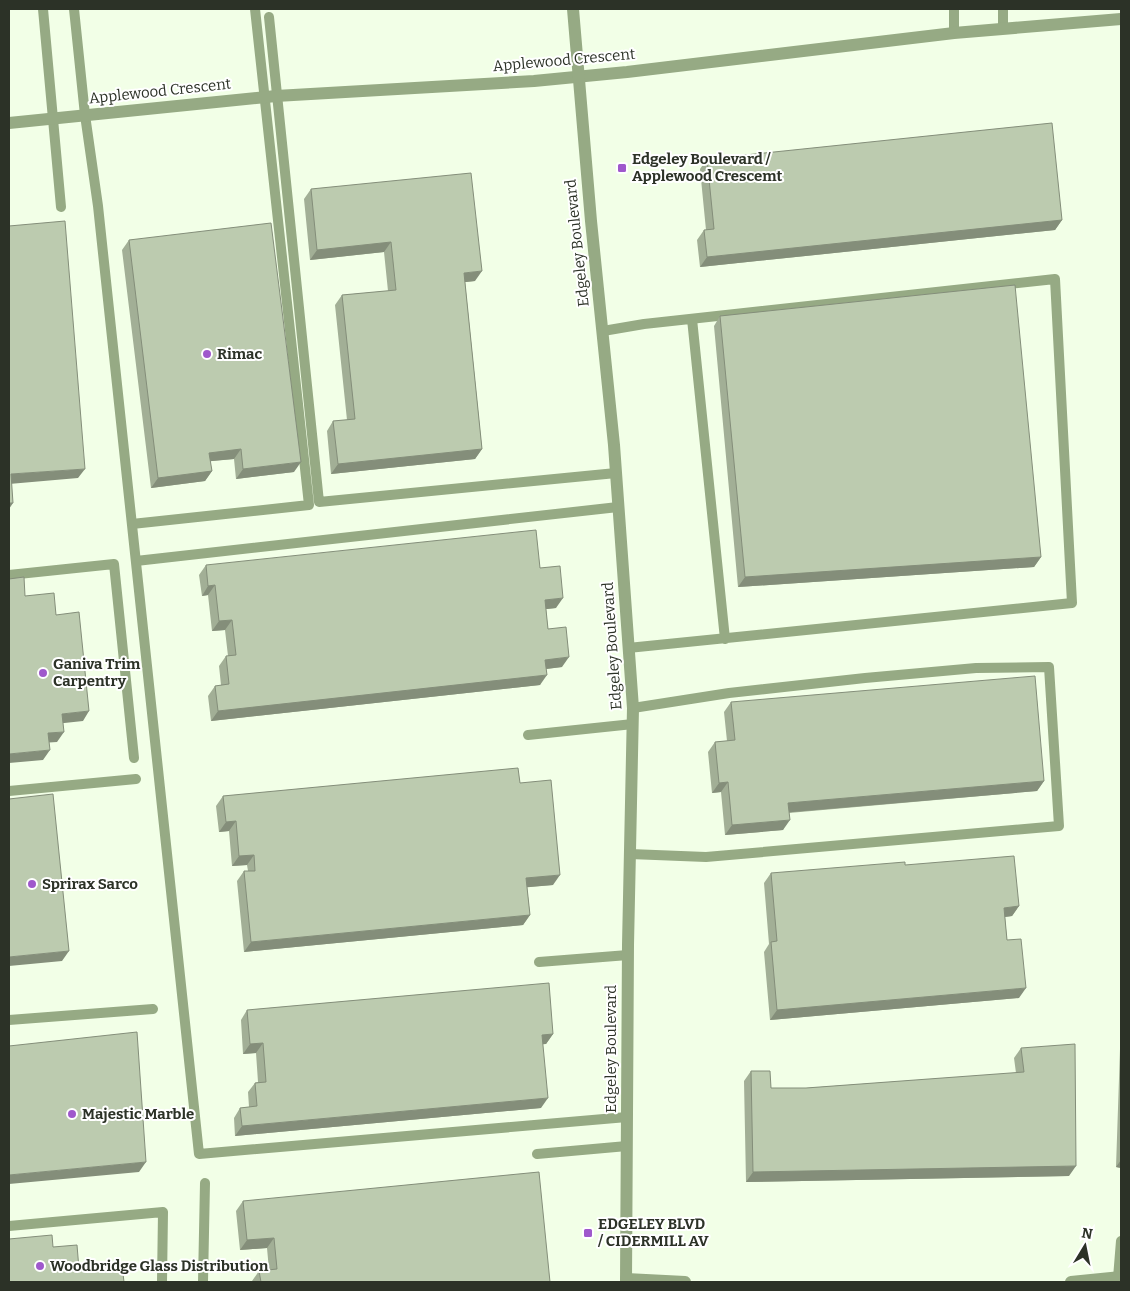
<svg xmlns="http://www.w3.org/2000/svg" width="1130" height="1291" font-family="Bitter,serif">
  <rect width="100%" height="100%" fill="#f2ffe7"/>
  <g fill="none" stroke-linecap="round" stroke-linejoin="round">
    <!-- service -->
    <path stroke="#96aa84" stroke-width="10" d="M 43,9 L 61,207
      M 74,9 L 85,115 L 98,206 L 199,1154 L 627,1117
      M 269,17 L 319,502 L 616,473
      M 1003,29 L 1003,9
      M 954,33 L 954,9
      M 692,319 L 725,639
      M 603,331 L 644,324 L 1055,279 L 1072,603 L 628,648
      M 132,524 L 309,505 L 255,9
      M 136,561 L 618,507
      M 9,575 L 114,564 L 134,758
      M 528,735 L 633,724
      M 9,791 L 136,779
      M 630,854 L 706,857 L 1059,826 L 1049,667 L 976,668 L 865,678 L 729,693 L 633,708
      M 539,962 L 628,955
      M 9,1020 L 153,1009
      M 537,1154 L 627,1146
      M 9,1226 L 163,1212 L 162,1282
      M 1118,1278 L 1121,1241
      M 203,1282 L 205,1183"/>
    <!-- minor -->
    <path stroke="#96aa84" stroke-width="12" d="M 9,123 L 276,96 L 534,81 L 627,72 L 954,33 L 1121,19
      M 626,1279 L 685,1282
      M 1071,1282 L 1121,1277"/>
    <!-- tertiary -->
    <path stroke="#96aa84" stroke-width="12" d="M 573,9 L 591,221 L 614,445 L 633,708 L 628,945 L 626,1282"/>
  </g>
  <!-- wall -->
  <path fill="#a2af96" d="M 707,159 L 1062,220 L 1055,230 L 700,267 L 697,240 L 704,230 L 706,230 L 700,169 Z
    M 311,189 L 475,281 L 465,282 L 482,449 L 475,459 L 331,474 L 327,431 L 333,421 L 347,420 L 335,305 L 342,295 L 388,291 L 384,252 L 310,260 L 304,199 Z
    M 129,240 L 294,472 L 236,479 L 234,459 L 210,461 L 212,471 L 205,481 L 151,488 L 122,250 Z
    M 720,316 L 1041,557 L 1034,567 L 738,587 L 714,326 Z
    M 206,565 L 540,568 L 556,608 L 546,609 L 548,629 L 562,667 L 546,669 L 540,685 L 211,721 L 208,696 L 215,686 L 221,685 L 219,666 L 226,656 L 228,656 L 225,630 L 212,631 L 208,595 L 202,596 L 199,575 Z
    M 731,702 L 1044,781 L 1037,791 L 789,813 L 783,830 L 725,835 L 721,792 L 712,793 L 708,752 L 715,742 L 727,741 L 724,712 Z
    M 520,783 L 553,885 L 527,887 L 530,915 L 523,925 L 244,952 L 237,881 L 244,871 L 248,871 L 247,865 L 232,866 L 229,831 L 219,832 L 216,806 L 223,796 Z
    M 771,873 L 1019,906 L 1012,916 L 1005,917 L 1007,940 L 1019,998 L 770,1020 L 764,952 L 769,944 L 764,883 Z
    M 247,1010 L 553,1034 L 546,1044 L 543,1044 L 541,1108 L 235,1136 L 234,1118 L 240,1108 L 249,1107 L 248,1092 L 255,1083 L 258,1082 L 256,1053 L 243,1054 L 241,1020 Z
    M 1121,1047 L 1121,1168 L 1116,1167 L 1120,1049 Z
    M 1021,1048 L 1069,1176 L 746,1182 L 744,1081 L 751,1071 L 771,1088 L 806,1088 L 1016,1073 L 1014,1058 Z
    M 243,1201 L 550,1282 L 253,1282 L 252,1281 L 259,1271 L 269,1270 L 267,1248 L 240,1250 L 236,1211 Z"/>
  <!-- shaded-wall -->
  <path fill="#848e7a" d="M 1062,220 L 1055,230 L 700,267 L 707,257 Z
    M 391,242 L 384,252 L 310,260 L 317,250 Z
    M 482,271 L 475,281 L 457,283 L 464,273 Z
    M 241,449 L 234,459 L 202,462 L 209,453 Z
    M 482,449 L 475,459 L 331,474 L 338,464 Z
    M 301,462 L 294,472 L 236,479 L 243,469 Z
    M 85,469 L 78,478 L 9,484 L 11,474 Z
    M 212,471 L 205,481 L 151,488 L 158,478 Z
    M 9,503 L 13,503 L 9,509 Z
    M 1041,557 L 1034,567 L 738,587 L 745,577 Z
    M 215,585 L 208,595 L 202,596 L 208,586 Z
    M 563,598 L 556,608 L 538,610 L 545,600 Z
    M 232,620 L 225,630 L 212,631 L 219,621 Z
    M 569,657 L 562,667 L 538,670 L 545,660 Z
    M 547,675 L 540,685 L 211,721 L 218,711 Z
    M 89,711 L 83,721 L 55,724 L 62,714 Z
    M 64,732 L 57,742 L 41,743 L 48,733 Z
    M 50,750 L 43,760 L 9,763 L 9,754 Z
    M 1044,781 L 1037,791 L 781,813 L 788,803 Z
    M 728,782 L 721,792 L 712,793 L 719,783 Z
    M 790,820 L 783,830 L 725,835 L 732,825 Z
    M 236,821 L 229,831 L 219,832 L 226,822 Z
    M 254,855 L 247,865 L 232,866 L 239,856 Z
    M 560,875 L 553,885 L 519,888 L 526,878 Z
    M 1019,906 L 1012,916 L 997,918 L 1004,908 Z
    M 530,915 L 523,925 L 244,952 L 251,942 Z
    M 69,951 L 62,961 L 9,966 L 9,957 Z
    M 1026,988 L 1019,998 L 770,1020 L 777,1010 Z
    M 553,1034 L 546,1044 L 535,1045 L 542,1035 Z
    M 263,1043 L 256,1053 L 243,1054 L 250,1044 Z
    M 548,1098 L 541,1108 L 235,1136 L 242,1126 Z
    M 1121,1160 L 1121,1168 L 1116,1167 Z
    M 146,1162 L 139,1172 L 9,1184 L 9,1175 Z
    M 1076,1166 L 1069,1176 L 746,1182 L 753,1172 Z
    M 274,1238 L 267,1248 L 240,1250 L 247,1240 Z"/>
  <!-- building -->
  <path fill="#bccbaf" stroke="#848e7a" d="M 1052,123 L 1062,220 L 707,257 L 704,230 L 714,229 L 707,159 Z
    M 471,173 L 482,271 L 464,273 L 482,449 L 338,464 L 333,421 L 355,419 L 342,295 L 396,290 L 391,242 L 317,250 L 311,189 Z
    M 65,221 L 85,469 L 11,474 L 13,503 L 9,503 L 9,226 Z
    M 271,223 L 301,462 L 243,469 L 241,449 L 209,453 L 212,471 L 158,478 L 129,240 Z
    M 1015,285 L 1041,557 L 745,577 L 720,316 Z
    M 536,530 L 540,568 L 560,566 L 563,598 L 545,600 L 548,629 L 566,627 L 569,657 L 545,660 L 547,675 L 218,711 L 215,686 L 229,684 L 226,656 L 236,655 L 232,620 L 219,621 L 215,585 L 208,586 L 206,565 Z
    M 24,577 L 25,596 L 54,593 L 56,615 L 79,612 L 89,711 L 62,714 L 64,732 L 48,733 L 50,750 L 9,754 L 9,579 Z
    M 1035,676 L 1044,781 L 788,803 L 790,820 L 732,825 L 728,782 L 719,783 L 715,742 L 735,740 L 731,702 Z
    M 518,768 L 520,783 L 551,780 L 560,875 L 526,878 L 530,915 L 251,942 L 244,871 L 255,871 L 254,855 L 239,856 L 236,821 L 226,822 L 223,796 Z
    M 53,794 L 69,951 L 9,957 L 9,799 Z
    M 1014,856 L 1019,906 L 1004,908 L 1007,940 L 1021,939 L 1026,988 L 777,1010 L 771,942 L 777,941 L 771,873 L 905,862 L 905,865 Z
    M 549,983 L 553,1034 L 542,1035 L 548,1098 L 242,1126 L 240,1108 L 257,1106 L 255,1083 L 266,1082 L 263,1043 L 250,1044 L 247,1010 Z
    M 137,1032 L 146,1162 L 9,1175 L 9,1046 Z
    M 1075,1044 L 1076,1166 L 753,1172 L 751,1071 L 770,1071 L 771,1088 L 806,1088 L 1024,1072 L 1021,1048 Z
    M 539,1172 L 550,1282 L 261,1282 L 259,1271 L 277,1269 L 274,1238 L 247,1240 L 243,1201 Z
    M 52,1235 L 53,1247 L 77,1245 L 79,1269 L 122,1265 L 124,1282 L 9,1282 L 9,1239 Z"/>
  <!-- markers -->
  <g fill="#9f58cc" stroke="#fff" stroke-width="2">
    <rect x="617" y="163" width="10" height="10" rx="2.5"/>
    <circle cx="207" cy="354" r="5"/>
    <circle cx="43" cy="673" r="5"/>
    <circle cx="32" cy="884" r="5"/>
    <circle cx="72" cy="1114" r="5"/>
    <rect x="583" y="1228" width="10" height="10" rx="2.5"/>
    <circle cx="40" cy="1266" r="5"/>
  </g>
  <g text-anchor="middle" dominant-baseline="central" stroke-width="4" stroke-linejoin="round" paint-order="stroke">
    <!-- street labels -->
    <g font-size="15" fill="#2c3227" stroke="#fff">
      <text transform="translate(564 60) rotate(-5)">Applewood Crescent</text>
      <text transform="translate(160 91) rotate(-6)">Applewood Crescent</text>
      <text transform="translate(577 243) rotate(-96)">Edgeley Boulevard</text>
      <text transform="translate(612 646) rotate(-94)">Edgeley Boulevard</text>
      <text transform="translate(611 1049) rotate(-90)">Edgeley Boulevard</text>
    </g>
    <!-- poi labels -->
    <g font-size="15" font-weight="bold" fill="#2c3227" stroke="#fff" text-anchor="start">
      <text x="632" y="159">Edgeley Boulevard /<tspan x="632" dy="17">Applewood Crescemt</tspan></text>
      <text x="217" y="354">Rimac</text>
      <text x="53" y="664">Ganiva Trim<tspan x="53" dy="17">Carpentry</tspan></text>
      <text x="42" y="884">Sprirax Sarco</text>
      <text x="82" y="1114">Majestic Marble</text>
      <text x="598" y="1224">EDGELEY BLVD<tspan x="598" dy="17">/ CIDERMILL AV</tspan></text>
      <text x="50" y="1266">Woodbridge Glass Distribution</text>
    </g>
  </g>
  <!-- border -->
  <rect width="1130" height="1291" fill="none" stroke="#2c3227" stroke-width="20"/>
  <!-- north arrow -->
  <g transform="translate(1085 1246) rotate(10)" stroke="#ffffff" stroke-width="4" paint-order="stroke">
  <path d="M0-4L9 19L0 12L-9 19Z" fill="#2c3227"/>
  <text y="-8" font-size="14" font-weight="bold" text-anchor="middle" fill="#2c3227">N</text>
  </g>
</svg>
